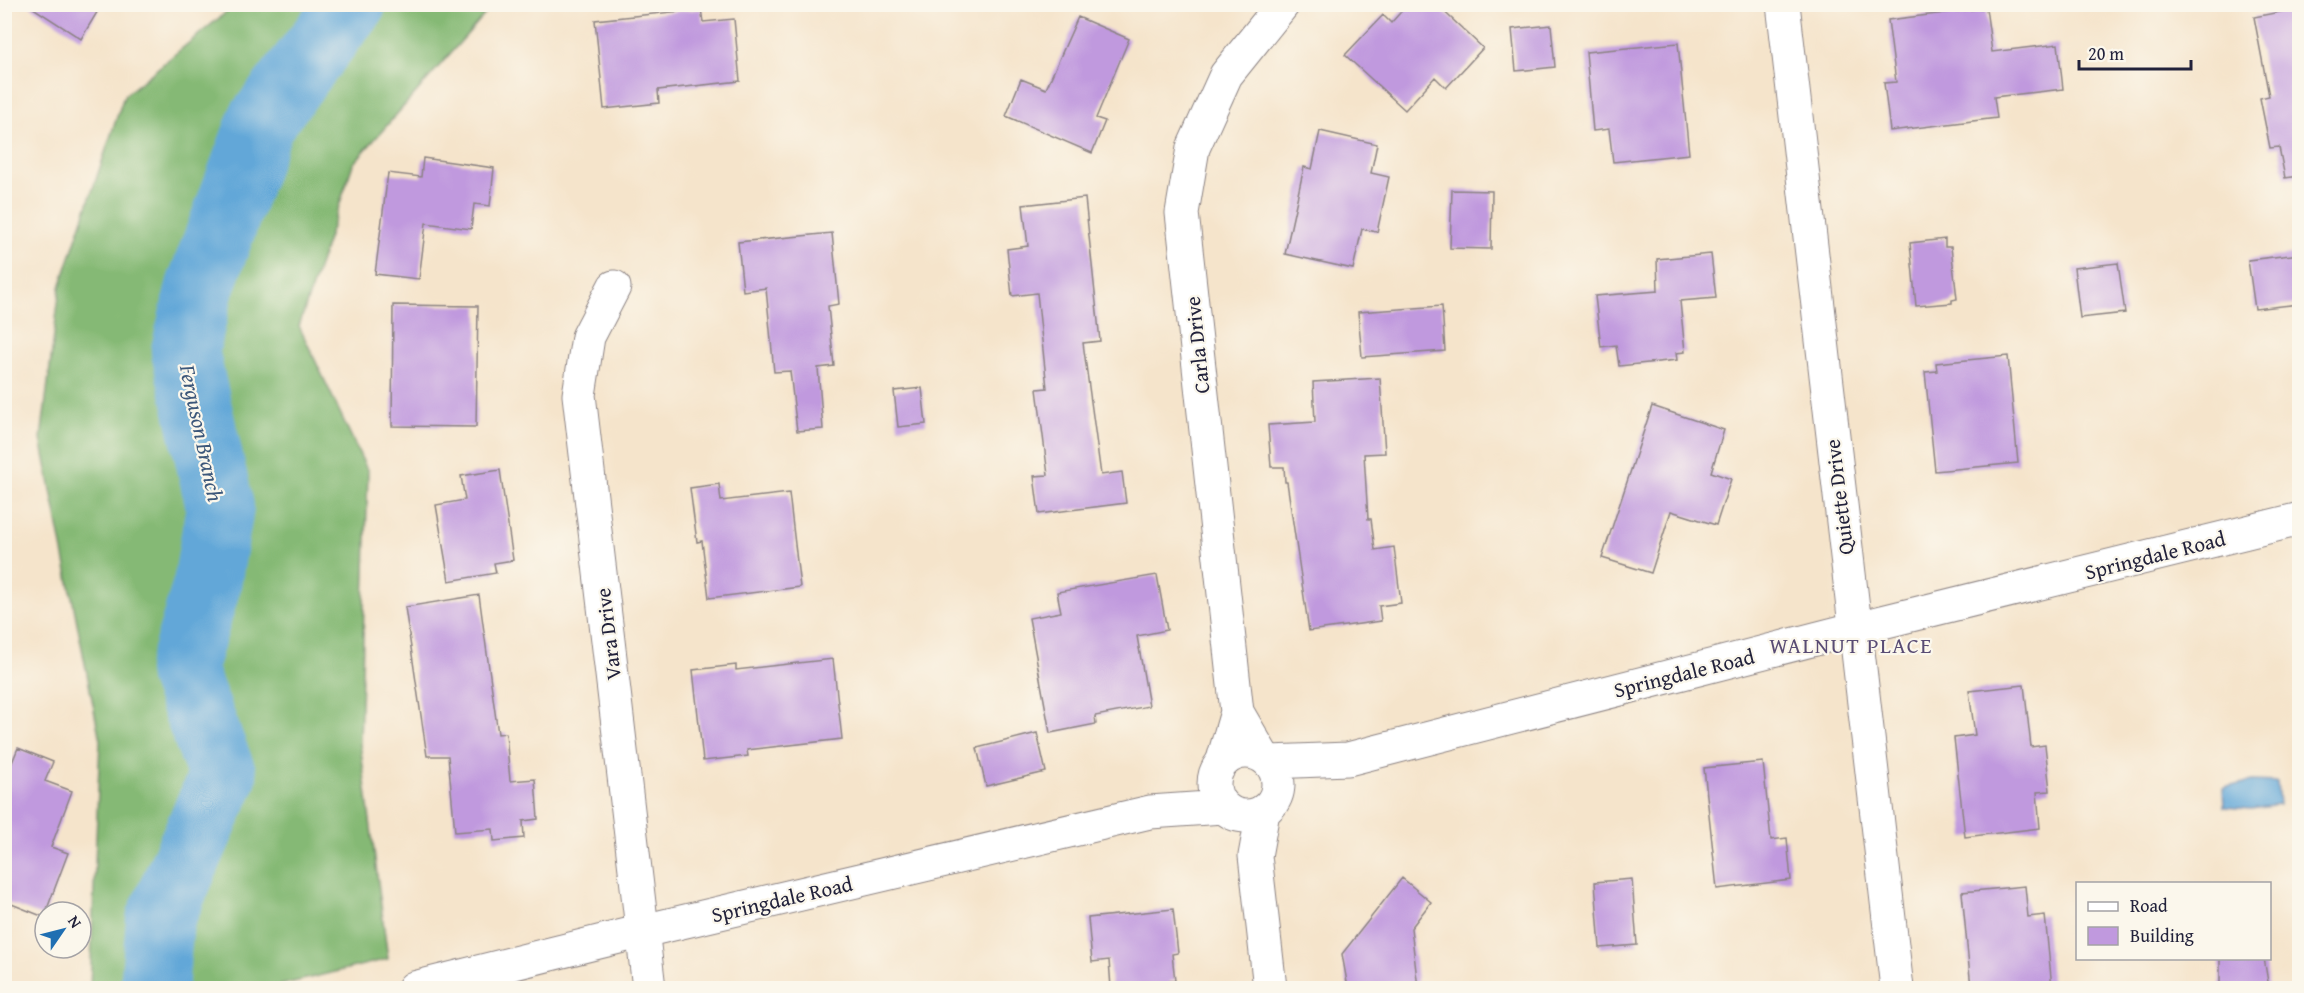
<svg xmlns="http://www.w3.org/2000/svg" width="2304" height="993" font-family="'Gentium Book Plus',serif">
  <rect width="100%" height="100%" fill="#fbf7ec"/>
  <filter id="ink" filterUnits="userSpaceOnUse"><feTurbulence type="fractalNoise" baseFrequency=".0167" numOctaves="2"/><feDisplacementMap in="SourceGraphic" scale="12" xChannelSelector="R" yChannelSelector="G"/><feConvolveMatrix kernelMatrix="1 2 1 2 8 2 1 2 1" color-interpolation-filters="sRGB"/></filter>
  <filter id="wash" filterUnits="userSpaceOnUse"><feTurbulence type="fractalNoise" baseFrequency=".008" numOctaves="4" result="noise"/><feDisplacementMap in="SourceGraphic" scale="24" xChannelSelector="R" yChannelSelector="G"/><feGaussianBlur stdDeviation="1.35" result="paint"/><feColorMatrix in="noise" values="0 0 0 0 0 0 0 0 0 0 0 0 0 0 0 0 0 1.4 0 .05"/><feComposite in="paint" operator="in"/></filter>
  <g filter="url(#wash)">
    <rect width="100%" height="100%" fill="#f5e4cb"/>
    <!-- forest -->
    <path fill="#85b974" stroke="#546e58" stroke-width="1.5" d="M 235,5 L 493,5 L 353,164 L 299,326 L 368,472 L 360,743 L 388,959 L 269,988 L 90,988 L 100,740 L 41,439 L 60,287 L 124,96 Z"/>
    <!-- water -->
    <path fill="#62a7d8" stroke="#42648a" stroke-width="1.5" d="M 2252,781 L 2277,782 L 2279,805 L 2251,809 L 2224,807 L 2223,788 Z"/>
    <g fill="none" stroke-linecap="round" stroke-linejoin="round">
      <!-- river -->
      <path stroke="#62a7d8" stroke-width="68" d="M 154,988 L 160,920 L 223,776 L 182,670 L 207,584 L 220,507 L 185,351 L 200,287 L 261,122 L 343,14 L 352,4"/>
    </g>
    <g id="blocks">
      <!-- building -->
      <path fill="#c099de" d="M 27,4 L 102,4 L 81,39 Z
        M 1408,4 L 1436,4 L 1483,48 L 1446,88 L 1435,77 L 1405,110 L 1345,55 L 1383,15 L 1391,23 Z
        M 1986,8 L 1992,52 L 2058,44 L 2063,89 L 1994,97 L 1997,118 L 1890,131 L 1884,83 L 1896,82 L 1888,20 Z
        M 2300,8 L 2300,176 L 2285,178 L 2279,147 L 2270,148 L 2260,98 L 2269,96 L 2254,17 Z
        M 701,9 L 703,22 L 734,19 L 740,81 L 658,90 L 659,103 L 604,109 L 595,20 Z
        M 1078,17 L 1129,39 L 1096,118 L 1105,121 L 1092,153 L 1006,116 L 1021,79 L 1046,89 Z
        M 1551,25 L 1555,67 L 1516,71 L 1512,29 Z
        M 1678,43 L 1689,154 L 1613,162 L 1609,129 L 1593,131 L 1586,52 Z
        M 1320,131 L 1377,144 L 1371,173 L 1389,177 L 1377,232 L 1362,229 L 1353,269 L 1285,254 L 1304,167 L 1312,169 Z
        M 423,158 L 494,168 L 490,206 L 474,204 L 471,229 L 426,223 L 419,279 L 375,274 L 388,173 L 421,177 Z
        M 1452,190 L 1492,191 L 1491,249 L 1450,248 Z
        M 1085,198 L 1100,341 L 1083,343 L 1101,475 L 1122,472 L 1126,503 L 1039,514 L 1034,476 L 1048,475 L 1037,389 L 1047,388 L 1037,293 L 1012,296 L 1007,249 L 1028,246 L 1023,205 Z
        M 832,233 L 839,304 L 828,306 L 834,366 L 818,368 L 823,429 L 797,431 L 790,371 L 774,372 L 766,288 L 743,291 L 738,242 Z
        M 1945,239 L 1945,247 L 1951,247 L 1957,299 L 1952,300 L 1952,303 L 1916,306 L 1910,243 Z
        M 1711,254 L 1716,298 L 1680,301 L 1685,352 L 1676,353 L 1677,360 L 1619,366 L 1616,345 L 1601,347 L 1595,296 L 1658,291 L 1657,259 Z
        M 2300,254 L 2300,304 L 2255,309 L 2248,260 Z
        M 2118,263 L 2125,313 L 2080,318 L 2074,268 Z
        M 393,305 L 478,306 L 476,427 L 392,426 Z
        M 1442,306 L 1445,351 L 1362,357 L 1358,312 Z
        M 2008,356 L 2018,463 L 1935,471 L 1925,372 L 1937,371 L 1936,363 Z
        M 1380,378 L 1385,453 L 1364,454 L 1368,519 L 1371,519 L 1375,550 L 1394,547 L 1401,603 L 1379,606 L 1381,621 L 1309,631 L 1287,482 L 1285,482 L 1284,467 L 1271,467 L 1268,425 L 1315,422 L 1313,382 Z
        M 922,388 L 926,424 L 898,427 L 894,391 Z
        M 1652,406 L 1724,430 L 1711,472 L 1731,479 L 1716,525 L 1671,511 L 1651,573 L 1602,558 Z
        M 500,470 L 513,560 L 494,563 L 496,573 L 449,581 L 436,505 L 465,500 L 461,476 Z
        M 719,484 L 721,501 L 789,493 L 800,587 L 709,598 L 702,541 L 697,542 L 690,488 Z
        M 1157,575 L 1167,630 L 1137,636 L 1149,706 L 1095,716 L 1096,724 L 1050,733 L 1029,618 L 1061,612 L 1057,592 Z
        M 479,595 L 498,734 L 506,733 L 510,781 L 535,779 L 538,819 L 523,821 L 524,838 L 494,841 L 493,829 L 455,832 L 448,756 L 427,756 L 405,607 Z
        M 833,659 L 842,739 L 747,750 L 748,756 L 703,761 L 693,670 L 736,665 L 736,670 Z
        M 2024,685 L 2031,747 L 2045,745 L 2050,791 L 2037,792 L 2040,828 L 1965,837 L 1954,738 L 1975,735 L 1969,691 Z
        M 1037,733 L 1046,772 L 986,786 L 977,748 Z
        M 18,748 L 53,762 L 45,781 L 72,791 L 51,847 L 68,853 L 44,917 L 4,901 L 4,763 L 11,765 Z
        M 1763,762 L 1771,840 L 1787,838 L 1791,880 L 1717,889 L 1704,768 Z
        M 1402,878 L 1431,902 L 1411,928 L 1418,988 L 1348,988 L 1342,954 Z
        M 1632,879 L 1637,945 L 1600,948 L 1595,882 Z
        M 2025,886 L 2028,917 L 2045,915 L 2052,988 L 1971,988 L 1962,892 Z
        M 1173,909 L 1178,953 L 1172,954 L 1175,981 L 1170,981 L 1171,988 L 1111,988 L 1109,960 L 1092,962 L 1088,918 Z
        M 2220,958 L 2264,958 L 2269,988 L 2220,988 Z"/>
    </g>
  </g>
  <g filter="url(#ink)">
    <use href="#blocks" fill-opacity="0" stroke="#8c8383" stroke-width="1.5"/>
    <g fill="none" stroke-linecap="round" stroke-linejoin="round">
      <!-- minor casing -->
      <g stroke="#8c8383" stroke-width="35">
        <path id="minor" d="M 1783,4 L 1897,988
          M 614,287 L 588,337 L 579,395 L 649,988
          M 1237,712 L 1262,755
          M 1223,760 L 1237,712 L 1182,213 L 1193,148 L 1226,75 L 1283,4
          M 1263,812 L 1255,856 L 1270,988"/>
      </g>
      <!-- tertiary casing -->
      <g stroke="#8c8383" stroke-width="35">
        <path id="tertiary" d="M1214 784a32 32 0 1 1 64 0a32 32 0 1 1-64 0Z
          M 1270,762 L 1348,759 L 1854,629 L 2300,519
          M 414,988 L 643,931 L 1150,812 L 1223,807"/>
      </g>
      <!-- minor -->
      <use href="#minor" stroke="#fff" stroke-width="33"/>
      <!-- tertiary -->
      <use href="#tertiary" stroke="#fff" stroke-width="33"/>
    </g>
  </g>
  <g text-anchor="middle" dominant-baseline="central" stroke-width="4.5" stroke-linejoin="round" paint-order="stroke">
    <!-- street labels -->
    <g font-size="21" fill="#22223b" stroke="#fbf7ec">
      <text transform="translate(1197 345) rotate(-96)">Carla Drive</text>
      <text transform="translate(1839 497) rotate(-97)">Quiette Drive</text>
      <text transform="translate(2155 555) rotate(-14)">Springdale Road</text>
      <text transform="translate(608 634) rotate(-97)">Vara Drive</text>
      <text transform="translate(1684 673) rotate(-14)">Springdale Road</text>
      <text transform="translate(782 899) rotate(-13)">Springdale Road</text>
    </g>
    <!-- water labels -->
    <g font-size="22" font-style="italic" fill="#3c577a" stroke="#fbf7ec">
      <text transform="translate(202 433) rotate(78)">Ferguson Branch</text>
    </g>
    <!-- neighbourhood labels -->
    <g font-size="22" letter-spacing="1.5" fill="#594c74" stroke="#fbf7ec">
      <text x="1851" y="645">WALNUT PLACE</text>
    </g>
  </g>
  <!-- margin -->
  <rect width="2304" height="993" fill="none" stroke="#fbf7ec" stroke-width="24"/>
  <!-- legend -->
  <rect x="2076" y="882" width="195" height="78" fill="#fbf7ec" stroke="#a4a2a5" stroke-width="1.5"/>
  <rect x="2088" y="902" width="30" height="9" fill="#ffffff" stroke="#a4a2a5" stroke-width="1.5"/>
  <text x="2130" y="912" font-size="18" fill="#22223b">Road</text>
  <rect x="2088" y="927" width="30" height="18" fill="#c099de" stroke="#a4a2a5" stroke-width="1.5"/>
  <text x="2130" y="942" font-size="18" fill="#22223b">Building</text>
  <!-- north arrow -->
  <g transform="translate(63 930) rotate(55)"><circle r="28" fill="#fbf7ec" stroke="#a4a2a5" stroke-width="1.5"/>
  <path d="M0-4.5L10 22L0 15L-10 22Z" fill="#1f6fb2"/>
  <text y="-9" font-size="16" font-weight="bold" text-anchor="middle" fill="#22223b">N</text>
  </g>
  <!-- scale -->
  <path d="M2079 60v9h112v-9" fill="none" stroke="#22223b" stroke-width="3"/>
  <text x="2088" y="60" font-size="18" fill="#22223b" stroke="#fbf7ec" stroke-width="4.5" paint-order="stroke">20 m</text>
</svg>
